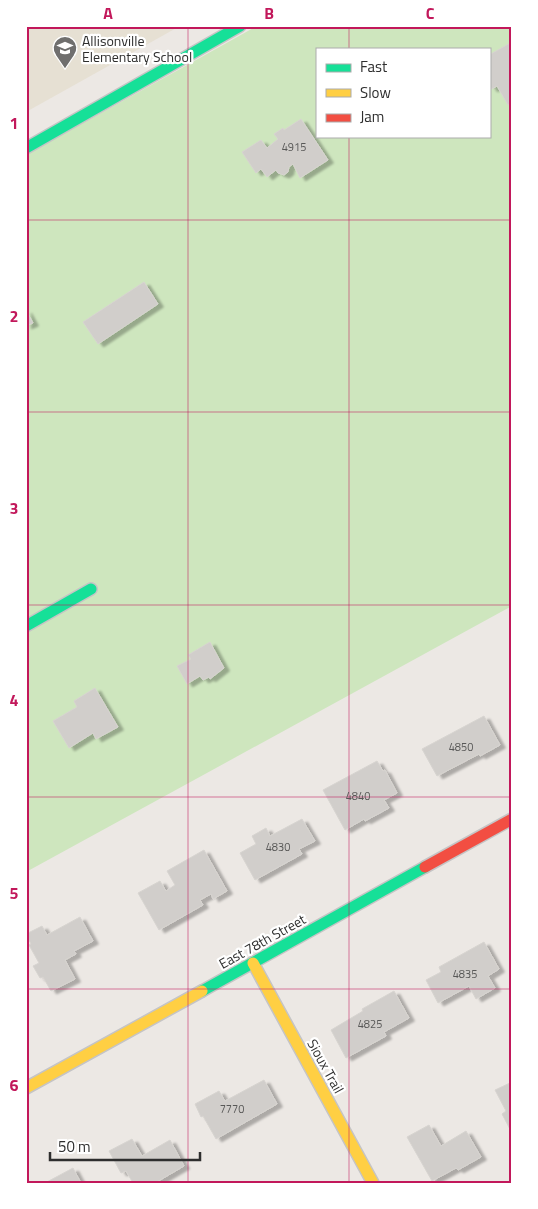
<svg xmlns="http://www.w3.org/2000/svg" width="538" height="1209" font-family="'Titillium Web',sans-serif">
  <defs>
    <filter id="shadow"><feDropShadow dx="5.5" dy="3" stdDeviation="1" flood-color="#0004"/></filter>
  </defs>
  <rect width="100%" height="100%" fill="#ece8e4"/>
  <!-- education -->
  <path fill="#e6e0d3" d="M 26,26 L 180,26 L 26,112 Z"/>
  <!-- green -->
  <path fill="#cee6be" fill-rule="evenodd" d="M 257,26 L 512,26 L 512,606 L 26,872 L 26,155 ZM 317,49 L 489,49 L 489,136 L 317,136 Z"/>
  <!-- building -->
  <path fill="#d1cecb" stroke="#d7d4d0" filter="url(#shadow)" d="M 512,42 L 512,103 L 508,105 L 497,86 L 492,89 L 489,84 L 489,55 Z
    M 301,119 L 328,160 L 300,178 L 293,164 L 289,167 L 288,172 L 284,175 L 278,173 L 276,170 L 267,177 L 261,169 L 256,173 L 242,152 L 261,140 L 267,148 L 278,139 L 274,134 L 283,128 L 284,130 Z
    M 144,282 L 158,304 L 98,344 L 83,322 Z
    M 26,310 L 33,323 L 26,326 Z
    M 210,642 L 224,668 L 210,679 L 209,677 L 203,680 L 200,676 L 187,684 L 177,666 L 191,659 L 188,655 Z
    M 95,688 L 118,727 L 96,739 L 93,733 L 69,748 L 53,721 L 77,707 L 74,701 Z
    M 484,716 L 500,745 L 480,756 L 479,754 L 437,776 L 422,749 Z
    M 377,761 L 383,771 L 385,770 L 397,793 L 384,800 L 389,808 L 365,821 L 364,819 L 345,830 L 323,790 Z
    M 302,819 L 315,841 L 299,849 L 302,854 L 255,880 L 240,853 L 256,844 L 252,836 L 266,828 L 270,836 Z
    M 204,850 L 227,891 L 213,899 L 211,894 L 200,900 L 203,905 L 159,930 L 138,893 L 160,881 L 166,891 L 175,885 L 167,871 Z
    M 80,917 L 93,941 L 74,951 L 76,954 L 65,960 L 75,979 L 51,991 L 43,977 L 40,978 L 33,966 L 39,963 L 29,945 L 31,944 L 26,934 L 42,926 L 47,935 Z
    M 484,942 L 499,969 L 488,976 L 495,988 L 476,999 L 469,986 L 438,1003 L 426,980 L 441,972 L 439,967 Z
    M 394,991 L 409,1018 L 384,1032 L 386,1036 L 346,1058 L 331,1030 L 363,1011 L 362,1009 Z
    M 264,1080 L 277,1104 L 216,1139 L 203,1116 L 201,1117 L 195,1104 L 219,1091 L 225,1101 Z
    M 512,1082 L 512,1133 L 502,1114 L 506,1111 L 495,1090 Z
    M 429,1125 L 441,1146 L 466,1131 L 481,1157 L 458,1170 L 456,1168 L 432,1181 L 407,1137 Z
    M 132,1139 L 142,1156 L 170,1140 L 184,1166 L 155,1183 L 133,1183 L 126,1171 L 121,1173 L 109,1151 Z
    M 73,1168 L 81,1183 L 45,1183 Z"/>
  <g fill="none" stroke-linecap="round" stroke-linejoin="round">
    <!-- fast casing -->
    <g stroke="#c5c4c5" stroke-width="14">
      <path id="fast" d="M 26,148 L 240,26
        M 26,626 L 91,589
        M 202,991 L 425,867"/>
    </g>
    <!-- slow casing -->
    <g stroke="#c5c4c5" stroke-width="14">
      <path id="slow" d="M 253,963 L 373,1183
        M 26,1088 L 202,991"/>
    </g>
    <!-- jam casing -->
    <g stroke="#c5c4c5" stroke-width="14">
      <path id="jam" d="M 425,867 L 512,819"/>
    </g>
    <!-- fast -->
    <use href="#fast" stroke="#16e098" stroke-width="11"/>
    <!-- slow -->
    <use href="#slow" stroke="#ffcf43" stroke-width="11"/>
    <!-- jam -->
    <use href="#jam" stroke="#f24e42" stroke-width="11"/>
  </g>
  <!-- grid -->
  <path fill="none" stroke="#c2185b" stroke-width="1" stroke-opacity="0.55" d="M 188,26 L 188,1183M 349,26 L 349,49M 349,136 L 349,1183M 26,220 L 512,220M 26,412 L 512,412M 26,605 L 512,605M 26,797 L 512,797M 26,989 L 512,989"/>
  <!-- icons -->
  <defs>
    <g id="school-pin" transform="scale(1.25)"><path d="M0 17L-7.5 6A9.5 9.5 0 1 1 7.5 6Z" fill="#706f6e" stroke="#fff"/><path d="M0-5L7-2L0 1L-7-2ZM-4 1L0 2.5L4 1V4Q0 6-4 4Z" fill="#fff"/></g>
  </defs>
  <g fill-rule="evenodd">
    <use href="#school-pin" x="65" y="48"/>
  </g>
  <g text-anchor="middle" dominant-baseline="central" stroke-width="4.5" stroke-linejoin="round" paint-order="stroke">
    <!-- number labels -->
    <g font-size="11" fill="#585857">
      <text x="294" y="147">4915</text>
      <text x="461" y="747">4850</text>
      <text x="358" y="796">4840</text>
      <text x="278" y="847">4830</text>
      <text x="465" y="974">4835</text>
      <text x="370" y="1024">4825</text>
      <text x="232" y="1109">7770</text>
    </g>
    <!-- poi labels -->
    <g font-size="14" fill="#2e2e2e" stroke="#fff" text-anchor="start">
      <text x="82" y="40">Allisonville<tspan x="82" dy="16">Elementary School</tspan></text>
    </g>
    <!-- street labels -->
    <g font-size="14" fill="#2e2e2e" stroke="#fff">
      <text transform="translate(262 941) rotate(-29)">East 78th Street</text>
      <text transform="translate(326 1066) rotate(61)">Sioux Trail</text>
    </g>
  </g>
  <!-- border -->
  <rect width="538" height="1209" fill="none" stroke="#ffffff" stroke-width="55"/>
  <!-- legend -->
  <rect x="316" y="48" width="175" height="90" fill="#ffffff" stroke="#ababab"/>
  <rect x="326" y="64" width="25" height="8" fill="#16e098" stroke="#ababab"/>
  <text x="360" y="72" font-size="15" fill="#2e2e2e">Fast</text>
  <rect x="326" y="89" width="25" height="8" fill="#ffcf43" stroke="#ababab"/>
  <text x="360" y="98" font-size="15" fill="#2e2e2e">Slow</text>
  <rect x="326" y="114" width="25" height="8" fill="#f24e42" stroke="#ababab"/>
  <text x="360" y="122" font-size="15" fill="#2e2e2e">Jam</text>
  <!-- scale -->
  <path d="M50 1152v8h150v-8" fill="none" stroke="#2e2e2e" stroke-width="2.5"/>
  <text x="58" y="1152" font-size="15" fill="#2e2e2e" stroke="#ffffff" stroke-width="4" paint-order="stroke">50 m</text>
  <rect x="28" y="28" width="482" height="1154" fill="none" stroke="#c2185b" stroke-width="2"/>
  <g font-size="16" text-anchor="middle" font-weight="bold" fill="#c2185b">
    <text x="108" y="19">A</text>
    <text x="269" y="19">B</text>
    <text x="430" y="19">C</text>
    <text x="14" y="129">1</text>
    <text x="14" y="322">2</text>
    <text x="14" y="514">3</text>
    <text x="14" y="706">4</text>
    <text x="14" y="899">5</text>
    <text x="14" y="1091">6</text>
  </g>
</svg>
